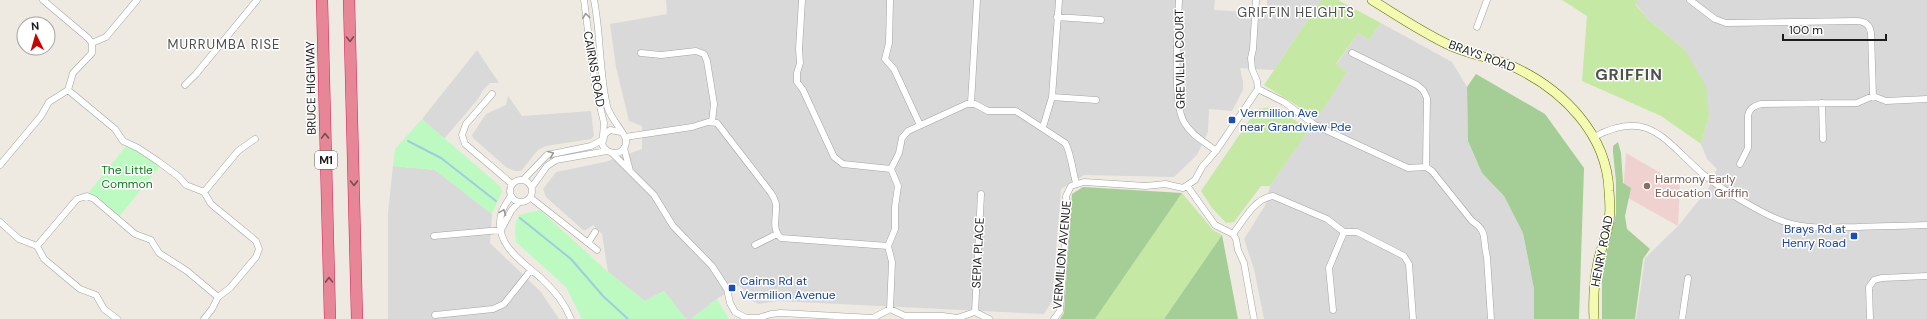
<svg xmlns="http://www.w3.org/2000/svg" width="1927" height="319" font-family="'DM Sans',sans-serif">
  <rect width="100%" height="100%" fill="#eeeae1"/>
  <!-- residential -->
  <path fill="#dad9d9" d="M 666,0 L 1215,0 L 1214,10 L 1267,13 L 1267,0 L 1321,0 L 1274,70 L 1240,68 L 1243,82 L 1243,90 L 1232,111 L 1209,109 L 1208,132 L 1197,155 L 1174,177 L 1084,175 L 1061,189 L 1052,301 L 1044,314 L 777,301 L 759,304 L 754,302 L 739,285 L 717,299 L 691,319 L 686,319 L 664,291 L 645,301 L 608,272 L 602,234 L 593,225 L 586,230 L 583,230 L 546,197 L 543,189 L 556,172 L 605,162 L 642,149 L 642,126 L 629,121 L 616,67 L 610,24 L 667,14 Z
    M 1638,0 L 1927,0 L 1927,319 L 1636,319 L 1645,258 L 1678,226 L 1708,189 L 1717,169 L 1707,159 L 1701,144 L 1709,117 L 1685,50 L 1648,19 L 1635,3 Z
    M 1381,23 L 1452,62 L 1467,87 L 1468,141 L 1482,173 L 1504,196 L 1523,233 L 1534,289 L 1534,319 L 1264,319 L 1254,269 L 1244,239 L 1266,204 L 1270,186 L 1347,72 L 1336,65 L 1358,33 L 1369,40 Z
    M 477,50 L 499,83 L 490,83 L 483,90 L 478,99 L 444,139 L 422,119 Z
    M 508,96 L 522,116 L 591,111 L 594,136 L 591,139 L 546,146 L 538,150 L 521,171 L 514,171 L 506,167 L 473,138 L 472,135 L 486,114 L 506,105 Z
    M 393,166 L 435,170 L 492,214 L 490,243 L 541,292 L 559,319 L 388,319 L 388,213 Z"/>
  <!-- commercial -->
  <path fill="#efd1cf" d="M 1626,153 L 1680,184 L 1678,226 L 1623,195 Z"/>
  <!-- grass -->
  <path fill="#c5e9a5" d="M 1321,0 L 1338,0 L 1381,23 L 1369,40 L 1358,33 L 1336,64 L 1347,72 L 1317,118 L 1264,85 Z
    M 1562,0 L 1638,0 L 1635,4 L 1648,19 L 1685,50 L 1706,86 L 1709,117 L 1701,144 L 1661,116 L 1582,81 L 1587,16 Z
    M 1274,107 L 1309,129 L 1270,186 L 1261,186 L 1234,222 L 1226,223 L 1212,208 L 1201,191 L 1257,109 Z
    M 1182,193 L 1213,230 L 1222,235 L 1164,319 L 1095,319 Z"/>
  <!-- forest -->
  <path fill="#a4ce95" d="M 1476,74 L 1545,114 L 1584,168 L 1579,319 L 1534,319 L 1534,289 L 1523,233 L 1504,196 L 1482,173 L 1468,141 L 1467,87 Z
    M 1618,142 L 1621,153 L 1623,183 L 1631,188 L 1625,216 L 1627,229 L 1650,249 L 1643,259 L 1635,319 L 1602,319 L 1602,279 L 1605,257 L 1616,214 L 1616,181 L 1613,152 L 1613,146 Z
    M 1083,187 L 1182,193 L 1095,319 L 1060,319 L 1064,313 L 1072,194 Z
    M 1222,235 L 1238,319 L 1164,319 Z"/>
  <!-- park -->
  <path fill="#bcfac2" d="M 422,119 L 500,186 L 502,191 L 501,194 L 492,214 L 435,170 L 393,166 L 395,149 Z
    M 127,145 L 152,158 L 160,166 L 119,217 L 89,192 Z
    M 540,210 L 608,272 L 645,301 L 664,291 L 686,319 L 582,319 L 566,287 L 516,242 C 515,232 514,224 519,215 Z
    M 717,299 L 729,319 L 691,319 Z"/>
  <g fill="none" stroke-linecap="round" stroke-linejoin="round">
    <!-- stream -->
    <path stroke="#a0cddc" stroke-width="2" d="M 408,141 L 441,158 L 496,201
      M 520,218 L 571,259 L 603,296 L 628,319"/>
    <!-- minor casing -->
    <g stroke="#a3a3a3" stroke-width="7">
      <path id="minor" d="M 43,0 L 88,38 L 92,43
        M 584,0 L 595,85 L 604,123 L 603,136
        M 594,0 C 601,35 599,71 607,106 C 610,118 625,133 626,140 C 627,156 607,157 602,144 L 605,134 L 610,130 L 621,132
        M 802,0 L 799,49 L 800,63 L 797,73 L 797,82 L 803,90 L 834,157 L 843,164 L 891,169
        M 890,0 L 889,43 L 885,59 L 894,69 L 920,125
        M 1179,0 C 1178,26 1172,102 1184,122 C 1191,135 1205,142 1216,151
        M 1690,0 L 1715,19 L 1726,23 L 1856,21 C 1864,21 1870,24 1871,33 L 1873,96
        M 1057,17 L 1101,20
        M 1477,27 L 1487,0
        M 92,43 L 106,37 L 137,0
        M 641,53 L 661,55 L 696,51 L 704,54 L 707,61 L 714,104 L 712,122
        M 1352,53 L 1417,85 L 1423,90 L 1427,98 L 1426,167
        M 185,85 L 196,74 L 257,0
        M 1258,89 L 1284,102 L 1315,125 L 1408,168 L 1426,167 L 1432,171 L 1472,221 C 1489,232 1482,240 1487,257 L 1491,319
        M 68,90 L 115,129 L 123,141 L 138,148 L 159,162 L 179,177 L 186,185 L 204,192 L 211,204 L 256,241 L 259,249 L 256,257 L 230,288 L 218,297 L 212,309 L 204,319
        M 492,94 L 466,124 L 462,135 L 465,144 L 512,184
        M 1052,97 L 1096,100
        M 971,103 L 977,0
        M 1822,103 L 1823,139
        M 1043,127 L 1052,97 L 1059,0
        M 625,137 L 692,127 L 708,122 L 717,123 L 771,193 C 773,196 775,200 776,204 C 777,216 771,229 781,238 L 888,246
        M 1594,137 C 1650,107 1665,142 1704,175 C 1722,190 1764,215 1785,222 C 1809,230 1833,227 1857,227 C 1881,226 1904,226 1927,225
        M 624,148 L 630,171
        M 612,153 L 654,195 L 673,226 L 712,266 L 727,289 L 730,303 L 735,312 L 746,318 L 758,318 L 771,314 L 781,313 L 873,318 L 890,309 L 905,316 L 943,316 L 957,318 L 975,312 L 989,319
        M 1740,164 L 1748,148 L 1748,115 C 1750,108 1754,106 1761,104 L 1857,103 L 1873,96 L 1886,101 L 1927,99
        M 0,165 L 41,116 L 49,102 L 68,90 L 73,73 L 92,53 L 92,43
        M510 191a11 11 0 1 1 22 0a11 11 0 1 1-22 0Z
        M 523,180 L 547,155 L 591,146 L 602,140
        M 532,187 L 547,166 L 556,160 L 607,151
        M 1188,187 L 1215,225 L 1233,234 L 1236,239 L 1238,250 L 1244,263 L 1254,319
        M 204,192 L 238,151 L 255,139
        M 511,196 C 507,202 502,208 501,215 C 494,245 523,262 542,279 C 554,290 565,304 571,319
        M 531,198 L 597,250
        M 0,222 L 19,239 L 37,246 L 44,259 L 80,289 L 96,295 L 104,309 L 117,319
        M 501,230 L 511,211 L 519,202
        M 1233,234 C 1243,221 1255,198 1273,196 L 1327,219 L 1344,232 L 1357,232 L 1404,256 L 1409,264 L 1413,319
        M 434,236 L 501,230
        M 588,243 L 595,232
        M 755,245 L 777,234
        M 37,246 L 77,199 L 87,196 L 94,199 L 135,234 L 151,240 L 159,253 L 187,271 L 218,297
        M 890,309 L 892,262 L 888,246 L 895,229 L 895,207 L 898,186 L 891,169 L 899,153 L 902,138 L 908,131 L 967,104 L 975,104 L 988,111 L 1016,111 L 1065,143 C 1070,149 1073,173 1076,183
        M 1333,310 L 1329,268 L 1344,232
        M 975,312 L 981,194
        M 435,315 L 493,309 L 504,304 L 531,270
        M 1054,319 L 1060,311 L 1067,217 L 1066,196 L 1071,186 L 1084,182 L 1146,186 L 1165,184 L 1183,188 L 1195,180 L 1202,167 L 1216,151 L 1258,89 L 1257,81 L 1252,69 L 1251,58 L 1253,49 L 1256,0
        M 1682,319 L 1688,278
        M 1870,319 L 1869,287 L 1874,280 L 1882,278 L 1927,276"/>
    </g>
    <!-- secondary casing -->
    <g stroke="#647303" stroke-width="10">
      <path id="secondary" d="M 1372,0 C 1398,16 1423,33 1451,46 C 1471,55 1494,58 1514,67 C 1563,90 1607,134 1609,191 C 1610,204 1611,217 1607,230 C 1605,241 1600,251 1598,262 C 1594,281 1593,300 1594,319"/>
    </g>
    <!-- motorway casing -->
    <g stroke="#d9215b" stroke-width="12">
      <path id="motorway" d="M 322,0 L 330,319
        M 349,0 L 357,319"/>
    </g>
    <!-- minor -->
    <use href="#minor" stroke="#fff" stroke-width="6"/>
    <!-- secondary -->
    <use href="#secondary" stroke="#f5fab2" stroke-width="9"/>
    <!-- motorway -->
    <use href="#motorway" stroke="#e78696" stroke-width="11"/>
  </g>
  <!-- one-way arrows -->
  <defs><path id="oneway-chevron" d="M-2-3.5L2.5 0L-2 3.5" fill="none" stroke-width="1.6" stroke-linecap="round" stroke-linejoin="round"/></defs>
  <g stroke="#999">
    <use href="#oneway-chevron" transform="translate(586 16) rotate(-97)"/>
    <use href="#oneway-chevron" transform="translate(551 154) rotate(-21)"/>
    <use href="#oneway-chevron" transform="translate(503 212) rotate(-69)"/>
  </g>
  <g stroke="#774c53">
    <use href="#oneway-chevron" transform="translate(350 39) rotate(89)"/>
    <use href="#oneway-chevron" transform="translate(325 136) rotate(-92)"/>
    <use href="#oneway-chevron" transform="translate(354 183) rotate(89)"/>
    <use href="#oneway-chevron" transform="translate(329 280) rotate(-91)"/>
  </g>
  <!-- markers -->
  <g fill="#1a4fb4" stroke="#fff" stroke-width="1.5">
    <rect x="1228" y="116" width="8" height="8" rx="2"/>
    <rect x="1850" y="232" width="8" height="8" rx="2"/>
    <rect x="728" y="284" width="8" height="8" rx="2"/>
  </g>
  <circle fill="#8d6e63" stroke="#fff" stroke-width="1.5" cx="1647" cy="186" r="4"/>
  <g text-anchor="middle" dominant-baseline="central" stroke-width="3" stroke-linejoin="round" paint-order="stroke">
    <!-- shield labels -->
    <rect fill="#fff" stroke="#606060" stroke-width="1" x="315" y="151" width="22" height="18" rx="3"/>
    <g font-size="11" font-weight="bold" fill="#1c1c1c">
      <text x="326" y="160">M1</text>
    </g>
    <!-- street labels -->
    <g font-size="12" fill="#1c1c1c" stroke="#fff">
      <text transform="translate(1482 56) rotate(20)">BRAYS ROAD</text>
      <text transform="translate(1180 59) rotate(-91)">GREVILLIA COURT</text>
      <text transform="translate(594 69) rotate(80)">CAIRNS ROAD</text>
      <text transform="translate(311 88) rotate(-91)">BRUCE HIGHWAY</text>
      <text transform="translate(1602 251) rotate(-79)">HENRY ROAD</text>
      <text transform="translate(978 253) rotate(-87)">SEPIA PLACE</text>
      <text transform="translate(1062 255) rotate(-85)">VERMILION AVENUE</text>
    </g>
    <!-- transit labels -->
    <g font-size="12" fill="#164399" stroke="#fff" text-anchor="start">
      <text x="1240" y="113">Vermillion Ave<tspan x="1240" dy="14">near Grandview Pde</tspan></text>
      <text x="1846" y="229" text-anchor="end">Brays Rd at<tspan x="1846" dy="14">Henry Road</tspan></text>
      <text x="740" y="281">Cairns Rd at<tspan x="740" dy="14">Vermilion Avenue</tspan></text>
    </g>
    <!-- park labels -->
    <g font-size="12" fill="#097a16" stroke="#fff">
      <text x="127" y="170">The Little<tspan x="127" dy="14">Common</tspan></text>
    </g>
    <!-- education labels -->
    <g font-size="12" fill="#785e54" stroke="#fff" text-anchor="start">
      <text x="1655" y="179">Harmony Early<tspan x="1655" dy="14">Education Griffin</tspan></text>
    </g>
    <!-- neighbourhood labels -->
    <g font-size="13" letter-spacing="1" fill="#4f4f4f" stroke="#fff">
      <text x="1296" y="12">GRIFFIN HEIGHTS</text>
      <text x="224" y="44">MURRUMBA RISE</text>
    </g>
    <!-- district labels -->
    <g font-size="16" font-weight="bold" letter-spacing="1" fill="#4f4f4f" stroke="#fff">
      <text x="1629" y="74">GRIFFIN</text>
    </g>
  </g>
  <!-- north arrow -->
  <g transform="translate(36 36) rotate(355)"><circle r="19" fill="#ffffff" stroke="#a4a4a4"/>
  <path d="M0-3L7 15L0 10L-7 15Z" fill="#c70500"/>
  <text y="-6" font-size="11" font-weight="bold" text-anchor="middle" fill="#1c1c1c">N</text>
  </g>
  <!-- scale -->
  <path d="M1783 34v6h103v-6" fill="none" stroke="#1c1c1c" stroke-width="2"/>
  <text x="1789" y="34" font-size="12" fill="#1c1c1c" stroke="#ffffff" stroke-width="3" paint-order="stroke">100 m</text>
</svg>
